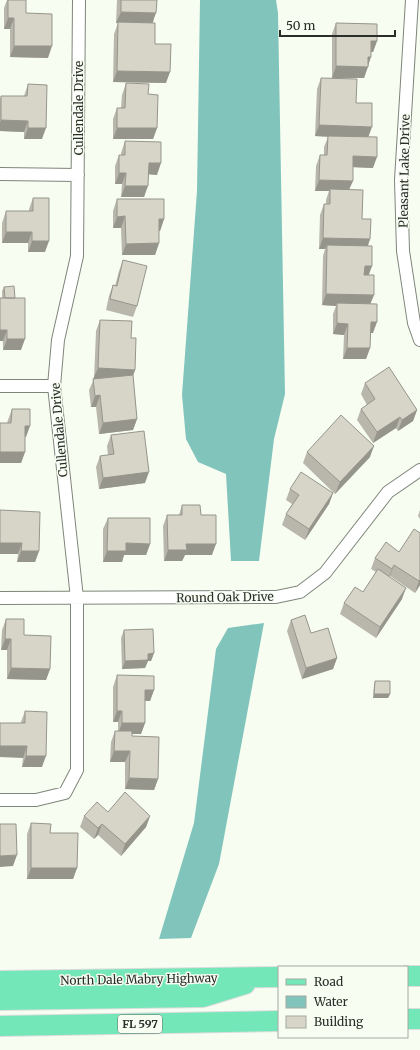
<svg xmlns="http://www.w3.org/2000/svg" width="420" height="1050" font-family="Merriweather,serif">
  <rect width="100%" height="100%" fill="#f7fdf1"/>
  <!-- water -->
  <path fill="#81c4bc" d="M 200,0 L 276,0 L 278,13 L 285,394 L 274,439 L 259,561 L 231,561 L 226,474 L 198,462 L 186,439 L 182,395 L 197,191 Z
    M 264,623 L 219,864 L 191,938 L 159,939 L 194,823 L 216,649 L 228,628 Z"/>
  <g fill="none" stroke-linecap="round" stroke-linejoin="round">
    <!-- minor casing -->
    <g stroke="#7f857a" stroke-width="14">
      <path id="minor" d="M 412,0 L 401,180 L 403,251 L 414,323 L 420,340
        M 0,174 L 78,175
        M 0,386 L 54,386
        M 0,598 L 276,597 L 300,592 L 325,573 L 388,492 L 420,470
        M 0,800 L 36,800 L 65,793 L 77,770 L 77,598 L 54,386 L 58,340 L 77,256 L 79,0"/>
    </g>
    <!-- primary casing -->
    <g stroke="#ddd" stroke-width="22">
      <path id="primary" d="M 407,976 L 420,976
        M 0,981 L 279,977
        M 0,1000 L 203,997 L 245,984
        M 407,1019 L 420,1019
        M 0,1026 L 279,1021"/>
    </g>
    <!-- minor -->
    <use href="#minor" stroke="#fff" stroke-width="12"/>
    <!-- primary -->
    <use href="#primary" stroke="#74e7b8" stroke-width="20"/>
  </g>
  <!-- wall -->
  <path fill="#b9b7ac" d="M 7,0 L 26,0 L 26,13 L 48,58 L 10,57 L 10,29 L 4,29 L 4,8 Z
    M 117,0 L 157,0 L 153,23 L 155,44 L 166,83 L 113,82 L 114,34 L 118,23 L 116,23 Z
    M 336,23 L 377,41 L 373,52 L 371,52 L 368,67 L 364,78 L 332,78 L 332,34 Z
    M 321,78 L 356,103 L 368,137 L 373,168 L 353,167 L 349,190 L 370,239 L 368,246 L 372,266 L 368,275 L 374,295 L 370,304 L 373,333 L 370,333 L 370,348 L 366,359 L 343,359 L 344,335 L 333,334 L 333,314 L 336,306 L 322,305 L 323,256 L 325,249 L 319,249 L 320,215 L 324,204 L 326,204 L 326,200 L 329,191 L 315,191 L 316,166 L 320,155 L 324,155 L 324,147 L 328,137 L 315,136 L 317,89 Z
    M 126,83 L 148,94 L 157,128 L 153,139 L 113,139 L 113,119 L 117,108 L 121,108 L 122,95 Z
    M 28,84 L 42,139 L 24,139 L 24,132 L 0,131 L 0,99 L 1,96 L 24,96 Z
    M 125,141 L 157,175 L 149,174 L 144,197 L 121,197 L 122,184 L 115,184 L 115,166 L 119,155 L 121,155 L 121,153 Z
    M 33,198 L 45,252 L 28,252 L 28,243 L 2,243 L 2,223 L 6,211 L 29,211 L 29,209 Z
    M 117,199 L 164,219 L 160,231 L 159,231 L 159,243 L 155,255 L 122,255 L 121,228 L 113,228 L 113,211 Z
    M 123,260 L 137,306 L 133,317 L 106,310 L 109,296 L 113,285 L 115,286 L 119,271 Z
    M 4,287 L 15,298 L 21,350 L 3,350 L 2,291 Z
    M 100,320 L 131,338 L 135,370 L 133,376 L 137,419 L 133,430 L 99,434 L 96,407 L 91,407 L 89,390 L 94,379 L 96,331 Z
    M 365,383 L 417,410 L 413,421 L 398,431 L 396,428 L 373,443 L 357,420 L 361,409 L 367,405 L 361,394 Z
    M 12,409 L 26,437 L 25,437 L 25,452 L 21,463 L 7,423 L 8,420 Z
    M 111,435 L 145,483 L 99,489 L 96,467 L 100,456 L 108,455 L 107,446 Z
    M 307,452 L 370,457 L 335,494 L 303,463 Z
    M 290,489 L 333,493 L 329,504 L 305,540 L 282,525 L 286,514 L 292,504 L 286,500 Z
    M 182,505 L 201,515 L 212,555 L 185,555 L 182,561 L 164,561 L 163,526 L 167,515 L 179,515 Z
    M 0,510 L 39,551 L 35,562 L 17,562 L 18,554 L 0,554 Z
    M 420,510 L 420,519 L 418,516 Z
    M 108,518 L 150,544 L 146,555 L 124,555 L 122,562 L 103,562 L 103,529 Z
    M 420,533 L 420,585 L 415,593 L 390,576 L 389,577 L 402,599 L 376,638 L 340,614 L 344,603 L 363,592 L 376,572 L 371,569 L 375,558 L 399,552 Z
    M 6,619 L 24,635 L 50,669 L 46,680 L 7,679 L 7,650 L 1,650 L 2,630 Z
    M 291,620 L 311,633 L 337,658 L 333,669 L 302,679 L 287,631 Z
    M 124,630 L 154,653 L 151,661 L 148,661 L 145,668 L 122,669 L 121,638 Z
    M 117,675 L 154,690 L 150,701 L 145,701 L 145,723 L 141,734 L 132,734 L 132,736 L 158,779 L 154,790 L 125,789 L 125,762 L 110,762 L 111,742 L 115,731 L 118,731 L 118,722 L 113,722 L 113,687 Z
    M 375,681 L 390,694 L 388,698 L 373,698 L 374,685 Z
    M 25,711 L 42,767 L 22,767 L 23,758 L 21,722 Z
    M 108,812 L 150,816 L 146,827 L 121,856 L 98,835 L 94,839 L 80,827 L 84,816 Z
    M 31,823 L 50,833 L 77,868 L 73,879 L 27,879 L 27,834 Z"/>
  <!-- shaded-wall -->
  <path fill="#96958c" d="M 121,12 L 156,13 L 152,24 L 116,23 Z
    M 8,18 L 14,18 L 10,29 L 4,29 Z
    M 371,41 L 377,41 L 373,52 L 367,52 Z
    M 14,46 L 52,46 L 48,58 L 10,57 Z
    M 368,57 L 371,57 L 364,78 L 332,78 L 336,66 Z
    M 117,71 L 170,72 L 166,83 L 113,82 Z
    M 1,120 L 28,121 L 24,132 L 0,131 L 0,122 Z
    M 319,125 L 372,127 L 368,138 L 315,136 Z
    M 28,128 L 46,128 L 42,139 L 24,139 Z
    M 117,128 L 157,128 L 153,139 L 113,139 Z
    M 353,156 L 377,157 L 373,168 L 349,167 Z
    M 149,163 L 161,163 L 157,175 L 145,174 Z
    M 119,173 L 126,173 L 122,184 L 115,184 Z
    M 319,180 L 353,181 L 348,192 L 330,189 L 329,191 L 315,191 Z
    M 125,186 L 148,186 L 144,197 L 121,197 Z
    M 125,216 L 121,228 L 113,228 L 117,217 Z
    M 159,219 L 164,219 L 160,231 L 155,231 Z
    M 6,232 L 32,232 L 28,243 L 2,243 Z
    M 323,238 L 370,239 L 366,250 L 327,245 L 325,249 L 319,249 Z
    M 32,241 L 49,241 L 45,252 L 28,252 Z
    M 159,243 L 155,255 L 122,255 L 126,244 Z
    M 365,266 L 372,266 L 368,277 L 360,277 Z
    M 326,294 L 374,295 L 369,307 L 337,303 L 336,306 L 322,305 Z
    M 371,322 L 377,322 L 373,333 L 367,333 Z
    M 337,323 L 348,324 L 344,335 L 333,334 Z
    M 0,330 L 7,330 L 3,341 L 0,341 Z
    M 7,339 L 25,339 L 21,350 L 3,350 Z
    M 347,348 L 370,348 L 366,359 L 343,359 Z
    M 98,368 L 135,370 L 131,381 L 93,379 Z
    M 100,395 L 96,407 L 91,407 L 95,396 Z
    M 417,410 L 413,421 L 398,431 L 402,420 Z
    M 400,417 L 396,428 L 373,443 L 377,432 Z
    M 137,419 L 133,430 L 99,434 L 103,423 Z
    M 25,426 L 30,426 L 26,437 L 21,437 Z
    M 374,446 L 370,457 L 335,494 L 340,482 Z
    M 0,452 L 25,452 L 21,463 L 0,463 Z
    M 149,472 L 145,483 L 99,489 L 103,478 Z
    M 333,493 L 329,504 L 305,540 L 309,529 Z
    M 0,543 L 22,543 L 18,554 L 0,554 Z
    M 126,543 L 150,544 L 146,555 L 124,555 L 122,562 L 103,562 L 107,551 Z
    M 186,544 L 216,544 L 212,555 L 185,555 L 182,561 L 164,561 L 168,550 Z
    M 21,551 L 39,551 L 35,562 L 17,562 Z
    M 394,565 L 390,576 L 388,580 L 392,569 Z
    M 420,580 L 420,585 L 415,593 L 419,581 Z
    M 406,588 L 402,599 L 376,638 L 380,627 Z
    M 5,639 L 11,639 L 7,650 L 1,650 Z
    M 154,653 L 151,661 L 148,661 L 145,668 L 122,669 L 125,661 L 148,654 Z
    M 337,658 L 333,669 L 302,679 L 306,668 Z
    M 11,668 L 50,669 L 46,680 L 7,679 Z
    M 145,690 L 154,690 L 150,701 L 141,701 Z
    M 374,694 L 390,694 L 388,698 L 373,698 Z
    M 117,711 L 122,711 L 118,722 L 113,722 Z
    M 122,723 L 145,723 L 141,734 L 118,734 Z
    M 0,746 L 27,746 L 23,758 L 0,757 Z
    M 114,751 L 130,751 L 125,762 L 110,762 Z
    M 26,756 L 46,756 L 42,767 L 22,767 Z
    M 129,778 L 158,779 L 154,790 L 125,789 Z
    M 150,816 L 146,827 L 121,856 L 125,844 Z
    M 102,824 L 98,835 L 94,839 L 98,828 Z
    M 17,855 L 13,866 L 0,867 L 0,856 Z
    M 31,868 L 77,868 L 73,879 L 27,879 Z"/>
  <!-- building -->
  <path fill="#d7d5c8" stroke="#96958c" d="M 8,0 L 26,0 L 26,13 L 52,14 L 52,46 L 14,46 L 14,18 L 8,18 Z
    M 121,0 L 157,0 L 156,13 L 121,12 Z
    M 118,22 L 155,23 L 155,44 L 171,44 L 170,72 L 117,71 Z
    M 336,23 L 377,24 L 377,41 L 371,41 L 371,57 L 368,57 L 368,67 L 336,66 Z
    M 321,78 L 357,79 L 356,103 L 372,103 L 372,127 L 319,125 Z
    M 126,83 L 149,84 L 148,94 L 158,95 L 157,128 L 117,128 L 117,108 L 125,108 Z
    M 28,84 L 47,85 L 46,128 L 28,128 L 28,121 L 1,120 L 1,96 L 27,96 Z
    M 328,136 L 377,137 L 377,157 L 353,156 L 353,181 L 319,180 L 320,155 L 327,155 Z
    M 125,141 L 161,142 L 161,163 L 149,163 L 148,186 L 125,186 L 126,173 L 119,173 L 119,155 L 125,155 Z
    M 330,189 L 363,190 L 362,219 L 371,219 L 370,239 L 323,238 L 324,204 L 330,204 Z
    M 33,198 L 49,198 L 49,241 L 32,241 L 32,232 L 6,232 L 6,211 L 33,211 Z
    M 117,199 L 164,199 L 164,219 L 159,219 L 159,243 L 126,244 L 125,216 L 117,217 Z
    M 327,245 L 372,246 L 372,266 L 365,266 L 364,275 L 374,275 L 374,295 L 326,294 Z
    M 123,260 L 147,266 L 137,306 L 110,299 L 113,285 L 117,286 Z
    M 14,286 L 15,298 L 5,298 L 4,287 Z
    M 0,298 L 25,298 L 25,339 L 7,339 L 7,330 L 0,330 Z
    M 337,303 L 377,304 L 377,322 L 371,322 L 370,348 L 347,348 L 348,324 L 337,323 Z
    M 100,320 L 132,321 L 131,338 L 136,338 L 135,370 L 98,368 Z
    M 389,367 L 417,410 L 402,420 L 400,417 L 377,432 L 361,409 L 375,399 L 365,383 Z
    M 133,375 L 137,419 L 103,423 L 100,395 L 95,396 L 93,379 Z
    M 12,409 L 30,409 L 30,426 L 25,426 L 25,452 L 0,452 L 0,423 L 11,423 Z
    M 341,415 L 374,446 L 340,482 L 307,452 Z
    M 144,431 L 149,472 L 103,478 L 100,456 L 114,454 L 111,435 Z
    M 301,472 L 333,493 L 309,529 L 286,514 L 299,495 L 290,489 Z
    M 182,505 L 200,505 L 201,515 L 216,515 L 216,544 L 186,544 L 187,550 L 168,550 L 167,515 L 182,515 Z
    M 0,510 L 40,512 L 39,551 L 21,551 L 22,543 L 0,543 Z
    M 108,518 L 150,518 L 150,544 L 126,543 L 126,551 L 107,551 Z
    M 414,529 L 420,533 L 420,580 L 419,581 L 394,565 L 392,569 L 375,558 L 386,542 L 399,552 Z
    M 378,569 L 406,588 L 380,627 L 344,603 L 355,587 L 363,592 Z
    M 305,615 L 311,633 L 328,628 L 337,658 L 306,668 L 291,620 Z
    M 6,619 L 24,619 L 24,635 L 51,636 L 50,669 L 11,668 L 11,639 L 5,639 Z
    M 153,629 L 154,653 L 148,654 L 148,660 L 125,661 L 124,630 Z
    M 117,675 L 154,676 L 154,690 L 145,690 L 145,723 L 122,723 L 122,711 L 117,711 Z
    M 375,681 L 390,681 L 390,694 L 374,694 Z
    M 25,711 L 47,712 L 46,756 L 26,756 L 27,746 L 0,746 L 0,723 L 25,723 Z
    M 115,731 L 132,731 L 132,736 L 159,737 L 158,779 L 129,778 L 130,751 L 114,751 Z
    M 125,792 L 150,816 L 125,844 L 102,824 L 98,828 L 84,816 L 97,802 L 108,812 Z
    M 31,823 L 51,824 L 50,833 L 78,833 L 77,868 L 31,868 Z
    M 0,824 L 16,824 L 17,855 L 0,856 Z"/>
  <g text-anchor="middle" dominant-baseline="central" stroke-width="3" stroke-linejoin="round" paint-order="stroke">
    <!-- shield labels -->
    <rect fill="#f7fdf1" stroke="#686b65" stroke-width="1" x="118" y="1015" width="44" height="18" rx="3"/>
    <g font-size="11" font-weight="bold" fill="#2b2d29">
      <text x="140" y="1024">FL 597</text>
    </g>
    <!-- street labels -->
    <g font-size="12" fill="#2b2d29" stroke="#f7fdf1">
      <text transform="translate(78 108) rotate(-90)">Cullendale Drive</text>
      <text transform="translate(404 171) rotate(-89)">Pleasant Lake Drive</text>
      <text transform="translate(59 430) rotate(-95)">Cullendale Drive</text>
      <text transform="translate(225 597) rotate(-1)">Round Oak Drive</text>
      <text transform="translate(139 979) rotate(-1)">North Dale Mabry Highway</text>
    </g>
  </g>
  <!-- legend -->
  <rect x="278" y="966" width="130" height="72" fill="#f7fdf1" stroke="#a5aaa1"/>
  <rect x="286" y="979" width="20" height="6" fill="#74e7b8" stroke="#a5aaa1"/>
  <text x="314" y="986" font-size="12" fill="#2b2d29">Road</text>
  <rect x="286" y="996" width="20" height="12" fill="#81c4bc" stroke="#a5aaa1"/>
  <text x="314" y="1006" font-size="12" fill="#2b2d29">Water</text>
  <rect x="286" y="1016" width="20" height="12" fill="#d7d5c8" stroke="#a5aaa1"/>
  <text x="314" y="1026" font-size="12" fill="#2b2d29">Building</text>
  <!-- scale -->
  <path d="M280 30v6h115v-6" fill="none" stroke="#2b2d29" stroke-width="2"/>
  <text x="286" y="30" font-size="12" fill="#2b2d29" stroke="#f7fdf1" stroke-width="3" paint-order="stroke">50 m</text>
</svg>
